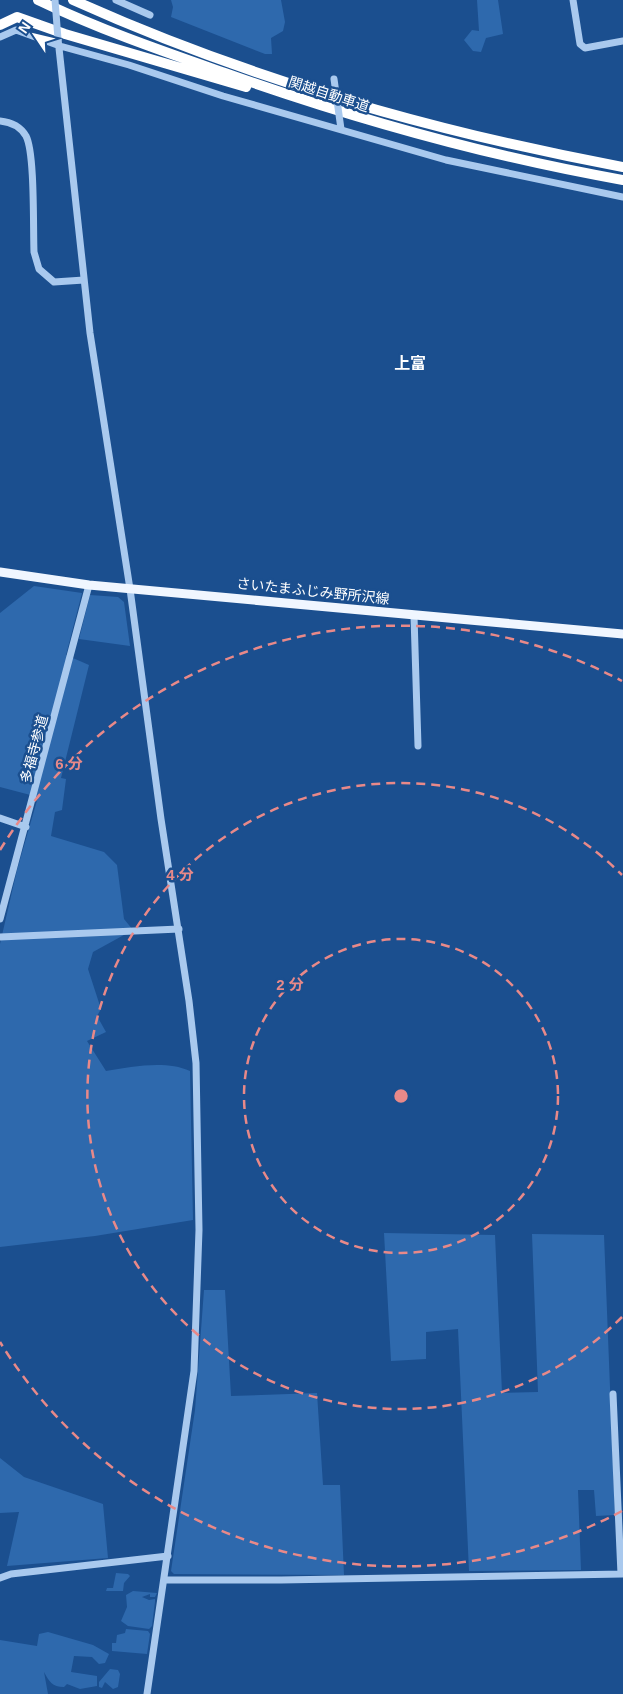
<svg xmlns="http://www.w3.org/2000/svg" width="623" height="1694" font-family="Arial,'Noto Sans JP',sans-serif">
  <rect width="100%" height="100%" fill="#1b4f8f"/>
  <!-- green -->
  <path fill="#2e69ad" d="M 171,0 L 281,0 L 285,22 L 283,31 L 271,38 L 272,54 L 265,54 L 171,17 L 173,7 Z
    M 477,0 L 498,0 L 503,34 L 486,38 L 481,52 L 473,51 L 464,40 L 472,30 L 479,31 Z
    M 34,586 L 82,593 L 66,655 L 89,665 L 61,778 L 66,779 L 62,810 L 55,812 L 51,836 L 104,852 L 117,865 L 124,919 L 133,930 L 93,952 L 88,969 L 101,1009 L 97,1016 L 106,1032 L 87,1041 L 106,1071 C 132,1067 165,1060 190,1071 L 193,1220 L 95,1236 L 0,1247 L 0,944 L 17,870 L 38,797 L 0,787 L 0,613 Z
    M 90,595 L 118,597 L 124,602 L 130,646 L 79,639 Z
    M 384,1233 L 495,1235 L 502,1393 L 538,1392 L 532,1234 L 604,1235 L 615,1515 L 596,1516 L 594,1490 L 578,1490 L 581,1570 L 469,1571 L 458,1329 L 426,1332 L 426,1359 L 391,1361 Z
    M 204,1290 L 225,1290 L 231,1396 L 317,1393 L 323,1485 L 340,1485 L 344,1575 L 174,1574 L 171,1571 L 195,1410 Z
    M 0,1458 L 24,1477 L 103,1504 L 108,1558 L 7,1566 L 19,1512 L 0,1513 Z
    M 116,1573 L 128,1574 L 130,1576 L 124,1583 L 123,1591 L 106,1591 L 107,1588 L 113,1588 Z
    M 133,1591 L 157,1593 L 155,1597 L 150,1597 L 150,1594 L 142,1597 L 149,1600 L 155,1599 L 155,1602 L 152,1626 L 149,1629 L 128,1626 L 121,1621 L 127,1607 L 126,1595 Z
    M 126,1629 L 148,1631 L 150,1634 L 147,1654 L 112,1651 L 112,1643 L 116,1643 L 117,1635 L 125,1633 Z
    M 48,1632 L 93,1645 L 109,1654 L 105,1663 L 99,1664 L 92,1657 L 74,1656 L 71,1672 L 97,1676 L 97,1686 L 80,1689 L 67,1684 L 64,1687 C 52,1687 49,1681 44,1672 L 48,1694 L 0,1694 L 0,1640 L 37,1646 L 39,1634 Z
    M 110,1669 L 118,1670 L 120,1674 L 118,1687 L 113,1689 L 105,1682 L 102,1688 L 99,1687 L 99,1682 Z"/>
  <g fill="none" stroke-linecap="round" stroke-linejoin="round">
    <!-- minor -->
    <path stroke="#a9c9ee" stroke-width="7" d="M 116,0 L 150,15
      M 573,0 L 580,44 L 585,48 L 623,41
      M 0,37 L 16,30 L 60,46 L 129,65 L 223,96 L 446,160 L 623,197
      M 58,39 L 90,333 L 130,589 L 161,819 L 189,1001 L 196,1063 L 199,1230 L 194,1371 L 147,1694
      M 0,121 C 11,122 20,126 26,136 C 35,153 33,228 34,252 L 39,269 L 54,282 L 84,280
      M 414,616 L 418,746
      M 0,818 L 26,827
      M 0,919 L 89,585
      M 0,937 L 179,929
      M 613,1394 L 621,1574
      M 0,1578 L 11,1574 L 168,1556
      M 165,1580 L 281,1580 L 623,1574"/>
    <!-- major -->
    <path stroke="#f0f6ff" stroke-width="9" d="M 0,572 L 89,585 L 623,634"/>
    <!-- highway -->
    <path stroke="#fff" stroke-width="10" d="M 38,0 C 98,29 162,51 225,73 C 355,119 487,156 623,180
      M 73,0 C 248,79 435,132 623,167
      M 0,25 L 17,17 L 65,34 L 246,87"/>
    <!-- minor-bridge -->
    <path stroke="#a9c9ee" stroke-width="7" d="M 55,0 L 58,39
      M 334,79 L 341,129"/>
  </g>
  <!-- distance rings -->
  <g fill="none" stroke="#e88989" stroke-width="2.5" stroke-dasharray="9 6">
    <circle cx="401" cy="1096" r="157"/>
    <path d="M622 1317A313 313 0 1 1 622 875"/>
    <path d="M622 1511A470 470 0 0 1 0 1342M0 850A470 470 0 0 1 622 681"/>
  </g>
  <g text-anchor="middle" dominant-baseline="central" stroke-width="5" stroke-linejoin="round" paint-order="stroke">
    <!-- street labels -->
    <g font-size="14" fill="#fff" stroke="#1b4f8f">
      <text transform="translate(329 94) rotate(18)">関越自動車道</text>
      <text transform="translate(313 591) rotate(6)">さいたまふじみ野所沢線</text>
      <text transform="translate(34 749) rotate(-75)">多福寺参道</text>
    </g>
    <!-- quarter labels -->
    <g font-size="16" font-weight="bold" fill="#fff" stroke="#1b4f8f">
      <text x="410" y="363">上富</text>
    </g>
  </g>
  <circle cx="401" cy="1096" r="8" fill="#e88989" stroke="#1b4f8f" stroke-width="2.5"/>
  <g font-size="15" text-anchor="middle" font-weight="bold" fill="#e88989" stroke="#1b4f8f" stroke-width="5" stroke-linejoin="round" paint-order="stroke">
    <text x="69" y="769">6 分</text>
    <text x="180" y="880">4 分</text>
    <text x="290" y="990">2 分</text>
  </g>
  <!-- north arrow -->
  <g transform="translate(35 35) rotate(305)" stroke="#1b4f8f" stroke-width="4" paint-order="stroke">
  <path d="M0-4L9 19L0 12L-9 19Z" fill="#ffffff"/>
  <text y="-8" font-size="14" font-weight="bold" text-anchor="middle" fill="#ffffff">N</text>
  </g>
</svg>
